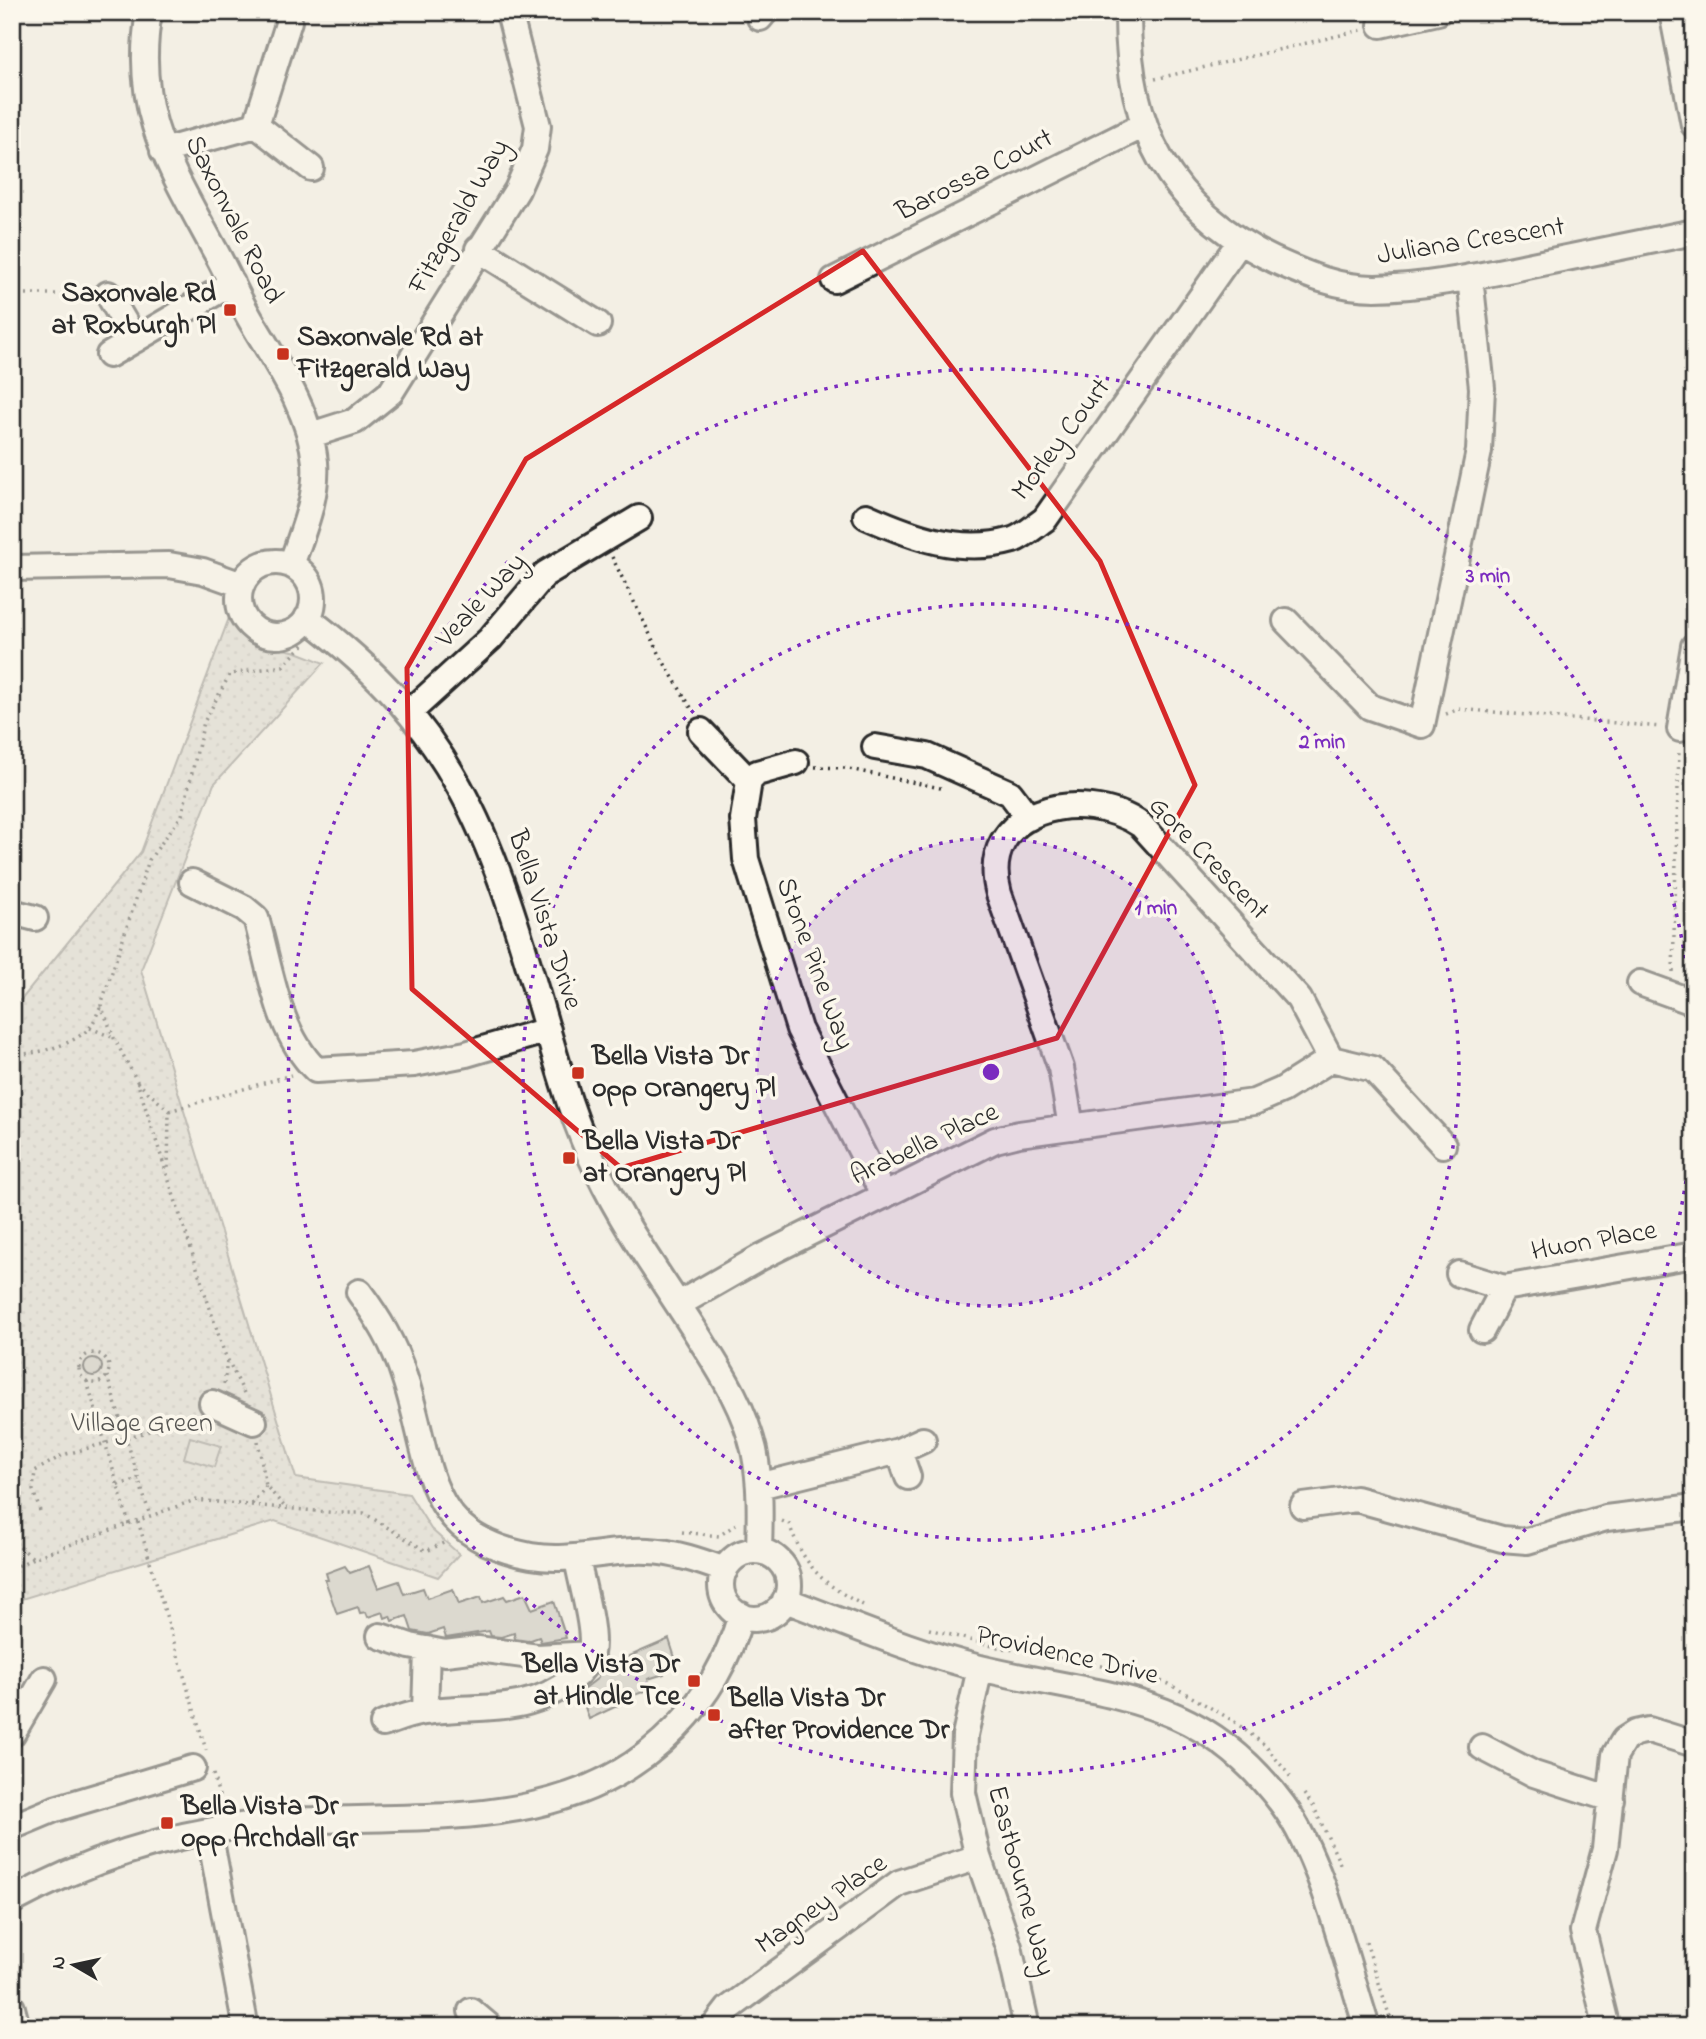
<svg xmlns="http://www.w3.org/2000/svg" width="1706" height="2039" font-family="'Indie Flower',sans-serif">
  <defs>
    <pattern id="grass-dots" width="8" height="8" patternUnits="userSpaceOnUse" patternTransform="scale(1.75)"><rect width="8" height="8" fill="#d5d2c9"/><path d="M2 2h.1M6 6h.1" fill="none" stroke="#b7b4ad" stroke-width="1.8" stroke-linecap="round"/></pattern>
  </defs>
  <rect width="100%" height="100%" fill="#f3efe4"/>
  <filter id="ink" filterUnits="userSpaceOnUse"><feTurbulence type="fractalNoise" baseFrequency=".0143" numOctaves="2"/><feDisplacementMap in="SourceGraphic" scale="14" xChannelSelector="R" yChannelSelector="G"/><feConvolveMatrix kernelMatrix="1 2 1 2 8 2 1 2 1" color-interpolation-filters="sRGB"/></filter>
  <g filter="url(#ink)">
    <!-- grass -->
    <path fill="url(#grass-dots)" stroke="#807e7a" stroke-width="2" d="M 229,618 C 255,659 257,641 293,651 C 303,654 314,659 324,663 L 214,784 L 141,970 L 296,1478 L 409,1494 L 431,1529 L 459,1554 L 438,1577 L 275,1521 L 12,1602 L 12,1002 L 21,1000 L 141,852 Z"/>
    <!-- pitch -->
    <path fill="#d5d2c9" stroke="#807e7a" stroke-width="2" d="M 190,1437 L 221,1446 L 214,1467 L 184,1458 Z"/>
    <!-- building -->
    <path fill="#c0beb6" stroke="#2b2b2b" stroke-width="2" d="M84 1367a9 9 0 1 1 18 0a9 9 0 1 1-18 0Z
      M 345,1566 L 350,1573 L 369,1566 L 378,1588 L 399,1581 L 404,1594 L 423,1588 L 427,1598 L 453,1589 L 459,1604 L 481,1597 L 483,1603 L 504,1596 L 507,1600 L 525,1594 L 532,1609 L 554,1601 L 566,1638 L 541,1642 L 539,1637 L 528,1641 L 515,1639 L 514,1633 L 501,1637 L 491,1636 L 489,1631 L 446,1638 L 443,1629 L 428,1634 L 412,1631 L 407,1616 L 392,1621 L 390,1616 L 385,1618 L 383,1612 L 368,1617 L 366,1612 L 360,1613 L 358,1607 L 337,1614 L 325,1580 L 328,1580 L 326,1573 Z
      M 669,1639 L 676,1661 L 662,1668 L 664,1674 L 648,1679 L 651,1689 L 629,1697 L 630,1700 L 589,1719 L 580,1692 L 598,1678 L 598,1673 L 619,1666 L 618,1661 Z"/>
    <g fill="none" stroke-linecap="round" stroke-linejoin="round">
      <!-- minor casing -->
      <g stroke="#2b2b2b" stroke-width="30">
        <path id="minor" d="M 149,12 C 132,110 169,165 213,247 C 228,273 239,302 255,327 C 280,369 310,413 315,462 C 318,497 302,533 291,565
          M 1128,12 C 1127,128 1168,208 1274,260 C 1307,275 1338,288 1375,288 C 1426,287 1478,276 1527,266 C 1583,255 1638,243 1694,232
          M 1672,12 L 1694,125
          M 760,18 L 765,12
          M 1381,25 L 1438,12
          M 256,125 L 289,21
          M 163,151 L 256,125 L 311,168
          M 478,249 L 598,324
          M 834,280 L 1144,125
          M 108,294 L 135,340
          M 109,355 L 232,283
          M 311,435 L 355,421 L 391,392 L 517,190 L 535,149 L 538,126 L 509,12
          M 866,516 C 913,537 961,555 1013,540 C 1024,536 1035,526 1045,519 L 1239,243
          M239 599a37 37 0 1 1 74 0a37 37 0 1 1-74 0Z
          M 12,568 L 169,565 L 203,571 L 242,585
          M 307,618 C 453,727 490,832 539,1001 C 556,1058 571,1118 598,1172 C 627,1233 669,1288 704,1345 C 725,1378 745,1411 754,1450 C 761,1484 760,1517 759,1551
          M 1286,621 L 1370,707 L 1422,725 L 1479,451 L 1482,388 L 1470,277
          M 410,712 L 490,639 L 545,574 L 639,518
          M 1680,729 L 1694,646
          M 701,731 L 749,781
          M 875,747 L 927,756 L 1010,793 L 1029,818
          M 796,762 L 757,773 L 749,781 L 743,819 L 746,859 L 799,1029 L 884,1196
          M 192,882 L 244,908 L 256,918 C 271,970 277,1032 316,1070 L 414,1064 L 466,1054 L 548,1030
          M 12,912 L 35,918
          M 1640,983 L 1687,1000 L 1694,998
          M 1331,1059 L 1373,1069 L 1443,1145
          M 1071,1127 L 1061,1068 L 999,894 C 975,809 1083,785 1141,825 L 1299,999 L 1331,1059
          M 1459,1274 L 1504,1288 L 1694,1255
          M 359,1292 C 379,1319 394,1344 404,1376 C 433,1460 419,1536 531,1556 C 571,1563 608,1549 648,1551 C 675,1552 700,1561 725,1570
          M 679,1304 L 761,1257 L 995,1140 L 1019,1134 L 1254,1102 L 1282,1090 L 1331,1059
          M 1482,1330 L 1504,1288
          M 212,1403 L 254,1422
          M 899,1451 L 908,1477
          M 759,1486 L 899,1451 L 923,1440
          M 1303,1506 L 1356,1499 L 1502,1539 L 1527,1541 L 1606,1518 L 1694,1507
          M721 1585a34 34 0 1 1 68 0a34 34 0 1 1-68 0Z
          M 785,1600 C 850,1624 913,1652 980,1668 C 1104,1698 1199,1691 1283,1805 C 1322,1858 1346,1962 1367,2027
          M 380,1636 L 410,1646 L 445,1653 L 478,1649 L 538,1657 L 591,1654
          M 980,1668 L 965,1735 L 963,1793 L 978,1857 L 1009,1947 L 1027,2027
          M 425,1712 L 427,1649
          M 383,1724 C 395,1720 407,1715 419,1713 C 474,1703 525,1718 572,1679 C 579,1673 588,1663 591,1653 C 596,1631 581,1583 577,1558
          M 12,1734 L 44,1679
          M 1482,1747 L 1534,1774 L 1611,1799
          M 12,1827 L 55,1809 L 193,1768
          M 209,1831 L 244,2018
          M 12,1901 C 85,1861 166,1835 248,1825 C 394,1807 563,1846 676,1728 C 708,1695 728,1660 741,1615
          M 12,2008 L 17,2027
          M 471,2011 L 490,2027
          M 1605,2020 L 1583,1931 L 1605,1849 L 1615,1755 L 1624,1740 L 1635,1733 L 1649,1730 L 1694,1744
          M 714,2027 L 728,2009 L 899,1883 L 978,1857"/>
      </g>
      <!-- path -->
      <path stroke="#2b2b2b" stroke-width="3.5" stroke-dasharray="2 5" stroke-linecap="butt" d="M 1155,79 L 1362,30
        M 12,294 L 87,294
        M 612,557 L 663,661 L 693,711
        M 1446,714 L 1459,709 L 1661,727
        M 815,767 L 844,768 L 945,789
        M 1673,972 L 1679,749
        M 90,1028 L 114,1038
        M 12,1054 C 34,1056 77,1044 91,1026 C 95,1020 98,1012 101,1005
        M 137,1082 L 169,1111 L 168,1172
        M 169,1111 L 291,1075
        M79 1368a15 15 0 1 1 30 0a15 15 0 1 1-30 0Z
        M 107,1376 L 150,1516
        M 87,1381 L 129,1524
        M 224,1384 L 227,1360
        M 244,1393 L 224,1352 L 137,1081 L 114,1038 L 101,1005 L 149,860 L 182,815 L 204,722 L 230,674 L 283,666 L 306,642
        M 258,1441 L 266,1486 L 284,1506
        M 118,1485 L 139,1479
        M 252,1504 L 266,1486
        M 40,1511 L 33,1490 L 35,1471 L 63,1455 L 182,1422 L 196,1414
        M 138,1521 L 206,1750
        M 782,1521 L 789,1524 C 805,1567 822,1584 863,1605
        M 682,1532 L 719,1536 L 739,1522
        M 12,1536 L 14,1542 L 33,1558
        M 12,1569 L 33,1558 L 195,1500 L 338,1513 L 364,1513 L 426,1551 L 448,1541
        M 929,1629 L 992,1646 L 1134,1672 L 1169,1684 L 1232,1720 L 1265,1745 L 1293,1780
        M 213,1774 L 221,1803
        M 1304,1794 L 1314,1807 L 1342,1868
        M 1366,1942 L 1393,2027
        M 1573,2027 L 1585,2024"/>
      <!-- minor -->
      <use href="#minor" stroke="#fbf7ec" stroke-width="24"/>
    </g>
  </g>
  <!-- marked area -->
  <path d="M0 0H1706V2039H0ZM 863,251 L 1100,561 L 1195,785 L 1057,1038 L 621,1168 L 412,989 L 407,668 L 526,459 Z" fill="#f3efe4" fill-opacity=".55" fill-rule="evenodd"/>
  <path fill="none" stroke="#d62828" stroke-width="5" stroke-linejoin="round" d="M 863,251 L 1100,561 L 1195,785 L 1057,1038 L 621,1168 L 412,989 L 407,668 L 526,459 Z"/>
  <!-- distance rings -->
  <circle cx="991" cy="1072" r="234" fill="#7b2cbf" fill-opacity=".12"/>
  <g fill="none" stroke="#7b2cbf" stroke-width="3.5" stroke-dasharray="3.5 7">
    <circle cx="991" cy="1072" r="234"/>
    <circle cx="991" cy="1072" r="468"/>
    <path d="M1694 1097A703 703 0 1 1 1694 1047"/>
  </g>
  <!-- markers -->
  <g fill="#c8321e" stroke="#fbf7ec" stroke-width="2.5">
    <rect x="223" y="303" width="14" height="14" rx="3.5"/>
    <rect x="276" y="347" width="14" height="14" rx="3.5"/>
    <rect x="571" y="1066" width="14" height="14" rx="3.5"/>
    <rect x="562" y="1151" width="14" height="14" rx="3.5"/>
    <rect x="687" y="1674" width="14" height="14" rx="3.5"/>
    <rect x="707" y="1708" width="14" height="14" rx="3.5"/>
    <rect x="160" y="1816" width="14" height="14" rx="3.5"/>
  </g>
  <g text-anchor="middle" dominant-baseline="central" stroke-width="7" stroke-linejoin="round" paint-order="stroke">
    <!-- street labels -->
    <g font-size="28" fill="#2b2b2b" stroke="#fbf7ec">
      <text transform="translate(975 176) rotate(-27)">Barossa Court</text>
      <text transform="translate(460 217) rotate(-60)">Fitzgerald Way</text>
      <text transform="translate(233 220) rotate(63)">Saxonvale Road</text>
      <text transform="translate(1471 242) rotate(-9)">Juliana Crescent</text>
      <text transform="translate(1062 440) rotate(-53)">Morley Court</text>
      <text transform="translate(482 601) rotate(-47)">Veale Way</text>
      <text transform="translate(1208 859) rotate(46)">Gore Crescent</text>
      <text transform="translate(544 920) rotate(72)">Bella Vista Drive</text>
      <text transform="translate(814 964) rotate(70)">Stone Pine Way</text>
      <text transform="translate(925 1145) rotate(-25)">Arabella Place</text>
      <text transform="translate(1594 1242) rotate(-10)">Huon Place</text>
      <text transform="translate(1067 1656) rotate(13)">Providence Drive</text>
      <text transform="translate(1020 1881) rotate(75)">Eastbourne Way</text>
      <text transform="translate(822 1905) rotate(-35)">Magney Place</text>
    </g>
    <!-- poi labels -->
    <g font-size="28" font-weight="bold" fill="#2b2b2b" stroke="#fbf7ec" text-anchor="start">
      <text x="216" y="294" text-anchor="end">Saxonvale Rd<tspan x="216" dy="32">at Roxburgh Pl</tspan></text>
      <text x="297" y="338">Saxonvale Rd at<tspan x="297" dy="32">Fitzgerald Way</tspan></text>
      <text x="592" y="1057">Bella Vista Dr<tspan x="592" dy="32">opp Orangery Pl</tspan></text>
      <text x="583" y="1142">Bella Vista Dr<tspan x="583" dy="32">at Orangery Pl</tspan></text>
      <text x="680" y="1665" text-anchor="end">Bella Vista Dr<tspan x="680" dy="32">at Hindle Tce</tspan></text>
      <text x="728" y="1699">Bella Vista Dr<tspan x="728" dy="32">after Providence Dr</tspan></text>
      <text x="181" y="1807">Bella Vista Dr<tspan x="181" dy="32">opp Archdall Gr</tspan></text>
    </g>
    <!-- park labels -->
    <g font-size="28" fill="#565552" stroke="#fbf7ec">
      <text x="142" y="1424">Village Green</text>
    </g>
  </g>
  <circle cx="991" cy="1072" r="10" fill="#7b2cbf" stroke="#fbf7ec" stroke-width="3.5"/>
  <g font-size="21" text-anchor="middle" font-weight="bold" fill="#7b2cbf" stroke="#fbf7ec" stroke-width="7" stroke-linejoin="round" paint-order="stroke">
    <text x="1488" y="582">3 min</text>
    <text x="1322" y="748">2 min</text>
    <text x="1156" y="914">1 min</text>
  </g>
  <!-- margin -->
  <rect width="1706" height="2039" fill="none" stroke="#fbf7ec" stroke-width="42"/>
  <rect x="21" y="21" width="1664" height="1997" fill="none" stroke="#2b2b2b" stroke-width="2.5" filter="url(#ink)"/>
  <!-- north arrow -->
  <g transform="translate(74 1965) rotate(279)" stroke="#fbf7ec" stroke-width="5" paint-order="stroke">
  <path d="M0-5L12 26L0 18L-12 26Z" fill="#2b2b2b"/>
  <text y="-10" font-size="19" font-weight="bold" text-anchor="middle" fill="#2b2b2b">N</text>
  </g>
</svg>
